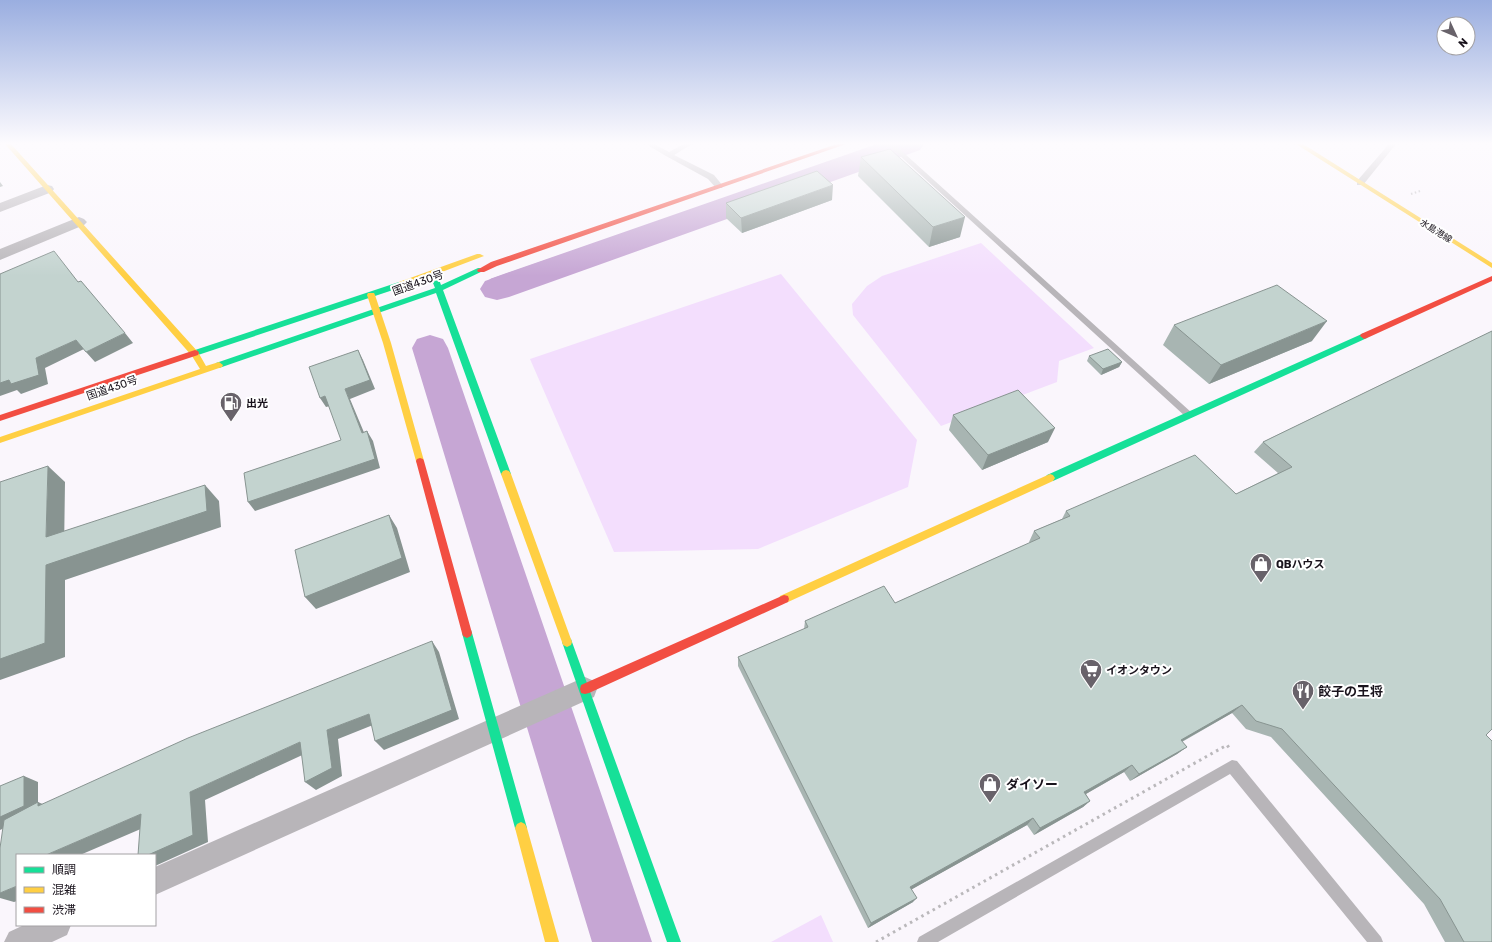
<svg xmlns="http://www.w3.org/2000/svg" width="1492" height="942" font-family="Rubik,'Noto Sans JP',sans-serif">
  <rect width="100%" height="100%" fill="#faf6fc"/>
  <!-- green -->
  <path fill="#f3defd" d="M 981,243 L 1094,348 L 1059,361 L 1057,382 L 941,426 L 853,315 L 852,304 L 867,286 L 882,276 Z
    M 781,274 L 917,440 L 908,487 L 758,549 L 614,552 L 530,359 Z
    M 821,915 L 833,942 L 771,942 Z"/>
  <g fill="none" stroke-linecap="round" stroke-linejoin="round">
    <!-- stream-far2 -->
    <path stroke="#c6a6d4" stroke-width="5.5" d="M 492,281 L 885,144"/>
    <!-- stream-far1 -->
    <path stroke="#c6a6d4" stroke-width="7" d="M 419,351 L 498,608"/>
    <!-- stream -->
    <path stroke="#c6a6d4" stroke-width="9" d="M 497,607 L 600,942"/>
    <!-- river -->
    <path fill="#c6a6d4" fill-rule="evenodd" d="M 882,144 L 924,144 L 920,150 L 509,297 L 497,300 L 485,297 L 480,289 L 485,281 Z
      M 430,335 L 443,339 L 448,348 L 652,942 L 592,942 L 412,348 L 417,339 Z"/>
    <!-- path-far1 -->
    <path stroke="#bab8bb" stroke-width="2" stroke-dasharray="1.5 2.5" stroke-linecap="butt" d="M 1411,194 L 1420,191"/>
    <!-- path -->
    <path stroke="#bab8bb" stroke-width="3" stroke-dasharray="2.5 4" stroke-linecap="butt" d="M 876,942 L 1227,745 L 1230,749"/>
    <!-- lane -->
    <path fill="#b8b5b9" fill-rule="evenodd" d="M 646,144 L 654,144 L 669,152 L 684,144 L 692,144 L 674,155 L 714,175 L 723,186 L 722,188 L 716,188 L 708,179 L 666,156 Z
      M 887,144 L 894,144 L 1192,413 L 1194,415 L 1192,417 L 1186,417 Z
      M 1389,144 L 1396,144 L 1363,185 L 1357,185 L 1357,181 Z
      M 1232,760 L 1237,761 L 1381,937 L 1383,942 L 1367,942 L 1230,774 L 938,942 L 917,942 L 919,937 Z"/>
    <!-- street -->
    <path fill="#b8b5b9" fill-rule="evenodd" d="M 47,185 L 52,186 L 54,189 L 52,192 L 0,212 L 0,203 Z
      M 79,217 L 84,219 L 87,222 L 84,225 L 0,260 L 0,249 Z
      M 585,677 L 594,681 L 597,689 L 594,697 L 155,895 L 155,867 Z
      M 24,925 L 71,925 L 67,935 L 52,942 L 4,942 L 9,932 Z"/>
    <!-- fast -->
    <path fill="#16e098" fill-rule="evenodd" d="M 478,268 L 484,268 L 485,270 L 443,290 L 511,474 L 509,477 L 503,477 L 501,474 L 436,293 L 222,367 L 219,368 L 215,365 L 216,363 L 435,288 L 429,273 L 430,271 L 436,271 L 441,285 Z
      M 399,282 L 405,282 L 406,284 L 405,286 L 198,355 L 192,355 L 191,353 L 192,351 Z
      M 1364,333 L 1368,336 L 1367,338 L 1053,481 L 1047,481 L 1045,478 L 1047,475 Z
      M 467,628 L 471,630 L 472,633 L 527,828 L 525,832 L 521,834 L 517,832 L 515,828 L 462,633 L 463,630 Z
      M 567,637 L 571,639 L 572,642 L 681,942 L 667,942 L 562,642 L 563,639 Z"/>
    <!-- slow -->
    <path fill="#ffcf43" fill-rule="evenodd" d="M 5,144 L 11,144 L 198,352 L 206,366 L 219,362 L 223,365 L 222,367 L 0,443 L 0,437 L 200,369 L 192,356 Z
      M 1296,144 L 1303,144 L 1492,263 L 1492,268 Z
      M 477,254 L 480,254 L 484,256 L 405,286 L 399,286 L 398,284 L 399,282 Z
      M 368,293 L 374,293 L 375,295 L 391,343 L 424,461 L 423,463 L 417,463 L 416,461 L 383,343 L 367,295 Z
      M 506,470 L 509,471 L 511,474 L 572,642 L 571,645 L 567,647 L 563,645 L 562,642 L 501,474 L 503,471 Z
      M 1050,474 L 1053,475 L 1055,478 L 1053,481 L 788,602 L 784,603 L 780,602 L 779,599 L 780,596 Z
      M 521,822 L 525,824 L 527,828 L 559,942 L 545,942 L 515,828 L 517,824 Z"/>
    <!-- jam -->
    <path fill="#f24e42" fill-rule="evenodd" d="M 837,144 L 846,144 L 497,266 L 484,272 L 478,272 L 477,270 L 491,262 Z
      M 1492,276 L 1492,281 L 1367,338 L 1364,339 L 1360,336 L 1361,334 Z
      M 195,350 L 198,351 L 199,353 L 198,355 L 0,421 L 0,415 Z
      M 420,458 L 423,459 L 424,461 L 472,633 L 471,636 L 467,638 L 463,636 L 462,633 L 416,461 L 417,459 Z
      M 784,595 L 788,596 L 789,599 L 788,602 L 589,693 L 585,694 L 581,693 L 580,689 L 581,685 Z"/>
  </g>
  <!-- wall -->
  <path fill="#a8b5b2" d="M 861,157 L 960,237 L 929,247 L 858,176 Z
    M 832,200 L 742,233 L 726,218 L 726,203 Z
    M 1174,325 L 1312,341 L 1209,384 L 1163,345 Z
    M 1492,331 L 1486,735 L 1492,942 L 1445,942 L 1424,904 L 1271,737 L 1246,729 L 1232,713 L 1182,742 L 1187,747 L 1177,754 L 1130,781 L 1124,772 L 1086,794 L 1090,801 L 1083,807 L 1034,835 L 1027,825 L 912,889 L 913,902 L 868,928 L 738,666 L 738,657 L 804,629 L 805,621 L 895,603 L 1030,543 L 1029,542 L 1034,531 L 1062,519 L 1066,511 L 1236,494 L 1278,473 L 1254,452 L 1263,442 Z
    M 1089,356 L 1122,362 L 1119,367 L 1101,375 L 1087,361 Z
    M 953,415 L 1048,442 L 982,470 L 949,430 Z"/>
  <!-- shaded-wall -->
  <path fill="#889491" d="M 0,182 L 3,186 L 0,187 Z
    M 833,185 L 832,200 L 742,233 L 741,218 Z
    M 965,217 L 960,237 L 929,247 L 933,227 Z
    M 1327,321 L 1312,341 L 1209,384 L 1221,365 Z
    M 125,333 L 133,343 L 95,362 L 86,352 Z
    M 76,340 L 84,349 L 45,368 L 48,384 L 21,394 L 17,390 L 0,396 L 0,383 L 36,358 Z
    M 358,350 L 363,360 L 375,389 L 350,399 L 368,442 L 362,433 L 345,389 Z
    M 1122,362 L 1119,367 L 1101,375 L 1103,369 Z
    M 325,396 L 330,406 L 326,407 L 320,398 Z
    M 1055,428 L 1048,442 L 982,470 L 988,455 Z
    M 367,431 L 373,441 L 380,468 L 255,511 L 248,502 Z
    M 48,466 L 65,482 L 64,552 L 46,537 Z
    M 205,485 L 219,501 L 221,527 L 65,580 L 65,657 L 0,680 L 0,659 L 46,565 Z
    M 389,515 L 397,528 L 410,572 L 316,609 L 305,597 Z
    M 432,641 L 439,652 L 459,719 L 384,750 L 375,741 Z
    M 1242,705 L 1232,713 L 1172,747 L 1181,740 Z
    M 369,714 L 378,723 L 338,739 L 342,776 L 316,790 L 305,782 L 327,730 Z
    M 300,742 L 311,751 L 205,800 L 208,842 L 155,866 L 155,855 L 148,855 L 190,792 Z
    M 1187,747 L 1177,754 L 1130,781 L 1139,774 Z
    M 1132,765 L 1124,772 L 1077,799 L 1084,792 Z
    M 24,776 L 38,782 L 38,802 L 56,810 L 39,812 L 0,830 L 0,817 Z
    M 1090,801 L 1083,807 L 1034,835 L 1040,828 Z
    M 141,814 L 157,822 L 80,855 L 46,855 Z
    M 1033,818 L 1027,825 L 907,892 L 910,887 Z
    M 17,886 L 17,901 L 14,902 L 0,898 L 0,893 Z
    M 917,898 L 913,902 L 868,928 L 871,923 Z"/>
  <!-- building -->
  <path fill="#c3d3cf" stroke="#889491" d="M 890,149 L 965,217 L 933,227 L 861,157 Z
    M 817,171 L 833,185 L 741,218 L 726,203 Z
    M 54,251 L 78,282 L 81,281 L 125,333 L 86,352 L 76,340 L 36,358 L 39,375 L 11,384 L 9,380 L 0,383 L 0,274 Z
    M 1277,285 L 1327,321 L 1221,365 L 1174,325 Z
    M 1492,331 L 1492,729 L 1486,735 L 1492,741 L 1492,942 L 1464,942 L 1440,899 L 1282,729 L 1256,721 L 1242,705 L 1181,740 L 1187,747 L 1139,774 L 1132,765 L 1084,792 L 1090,801 L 1040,828 L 1033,818 L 910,887 L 917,898 L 871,923 L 738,657 L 808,627 L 805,621 L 884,586 L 895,603 L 1040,538 L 1034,531 L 1070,516 L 1066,511 L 1195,455 L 1236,494 L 1292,467 L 1263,442 Z
    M 1108,349 L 1122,362 L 1103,369 L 1089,356 Z
    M 358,350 L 370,380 L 345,389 L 362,433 L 367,431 L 375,459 L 248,502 L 244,473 L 341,440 L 325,396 L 320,398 L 309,367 Z
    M 1018,390 L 1055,428 L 988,455 L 953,415 Z
    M 48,466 L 46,537 L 205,485 L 207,511 L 46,565 L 45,643 L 0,659 L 0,482 Z
    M 389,515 L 402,558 L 305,597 L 295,550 Z
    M 432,641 L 452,710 L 375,741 L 369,714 L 327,730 L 332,768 L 305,782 L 300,742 L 190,792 L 193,835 L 148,855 L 138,855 L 141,814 L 46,855 L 17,855 L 17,886 L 0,893 L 0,848 L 4,820 L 38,802 L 38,806 L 188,738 Z
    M 24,776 L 24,806 L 0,817 L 0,786 Z"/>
  <!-- sky -->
  <linearGradient id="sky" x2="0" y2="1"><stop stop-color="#9aaee0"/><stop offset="0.52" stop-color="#fdfbfe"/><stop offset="1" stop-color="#fdfbfe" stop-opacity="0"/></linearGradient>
  <rect width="1492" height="276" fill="url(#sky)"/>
  <!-- icons -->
  <defs>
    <g id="fuel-pin" transform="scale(1.15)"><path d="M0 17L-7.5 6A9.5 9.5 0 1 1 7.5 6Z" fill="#68626a" stroke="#fff"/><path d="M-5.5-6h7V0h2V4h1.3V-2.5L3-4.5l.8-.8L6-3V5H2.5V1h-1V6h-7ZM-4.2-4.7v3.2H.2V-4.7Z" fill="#fff"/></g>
    <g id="shop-pin" transform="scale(1.15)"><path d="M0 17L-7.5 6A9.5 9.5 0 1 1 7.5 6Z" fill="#68626a" stroke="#fff"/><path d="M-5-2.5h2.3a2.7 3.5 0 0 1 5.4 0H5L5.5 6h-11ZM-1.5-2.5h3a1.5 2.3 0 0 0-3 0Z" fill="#fff"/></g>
    <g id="supermarket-pin" transform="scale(1.15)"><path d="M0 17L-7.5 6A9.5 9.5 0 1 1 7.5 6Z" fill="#68626a" stroke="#fff"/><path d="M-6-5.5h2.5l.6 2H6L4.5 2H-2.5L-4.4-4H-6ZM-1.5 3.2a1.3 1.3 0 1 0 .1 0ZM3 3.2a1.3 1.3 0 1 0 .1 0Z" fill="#fff"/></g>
    <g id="restaurant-pin" transform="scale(1.15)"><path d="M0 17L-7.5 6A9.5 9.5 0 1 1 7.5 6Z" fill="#68626a" stroke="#fff"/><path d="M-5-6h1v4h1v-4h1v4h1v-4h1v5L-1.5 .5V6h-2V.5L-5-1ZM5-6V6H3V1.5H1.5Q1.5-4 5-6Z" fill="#fff"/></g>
  </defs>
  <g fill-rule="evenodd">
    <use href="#fuel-pin" x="231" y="403"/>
    <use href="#shop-pin" x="1261" y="564"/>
    <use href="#supermarket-pin" x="1091" y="670"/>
    <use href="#restaurant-pin" x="1303" y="691"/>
    <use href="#shop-pin" x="990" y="784"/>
  </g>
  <g text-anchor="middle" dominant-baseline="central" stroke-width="4" stroke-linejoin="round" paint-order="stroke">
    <!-- far-street labels -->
    <g font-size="9" fill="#19131c" stroke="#fff">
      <text transform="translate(1436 231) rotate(32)">水島港線</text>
    </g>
    <!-- street labels -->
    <g font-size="11" fill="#19131c" stroke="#fff">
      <text transform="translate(418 283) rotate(-20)">国道430号</text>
      <text transform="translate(112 388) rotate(-19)">国道430号</text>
    </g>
    <!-- poi labels -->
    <g font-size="11" font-weight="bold" fill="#19131c" stroke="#fff" text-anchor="start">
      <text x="246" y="403">出光</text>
      <text x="1276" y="564">QBハウス</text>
      <text x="1106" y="670">イオンタウン</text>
    </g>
    <!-- near-poi labels -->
    <g font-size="13" font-weight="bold" fill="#19131c" stroke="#fff" text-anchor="start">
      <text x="1318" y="691">餃子の王将</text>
      <text x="1006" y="784">ダイソー</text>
    </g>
  </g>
  <!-- legend -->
  <rect x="16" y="854" width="140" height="72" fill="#ffffff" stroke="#a3a1a4"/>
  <rect x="24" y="867" width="20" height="6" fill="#16e098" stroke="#a3a1a4"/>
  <text x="52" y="874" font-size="12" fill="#19131c">順調</text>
  <rect x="24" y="887" width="20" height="6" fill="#ffcf43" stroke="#a3a1a4"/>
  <text x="52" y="894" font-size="12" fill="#19131c">混雑</text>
  <rect x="24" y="907" width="20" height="6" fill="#f24e42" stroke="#a3a1a4"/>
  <text x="52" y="914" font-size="12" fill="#19131c">渋滞</text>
  <!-- north arrow -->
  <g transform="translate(1456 36) rotate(134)"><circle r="19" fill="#ffffff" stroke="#a3a1a4"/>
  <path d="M0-3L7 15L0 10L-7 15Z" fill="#68626a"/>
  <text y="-6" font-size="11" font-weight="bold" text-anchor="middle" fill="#19131c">N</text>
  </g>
</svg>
